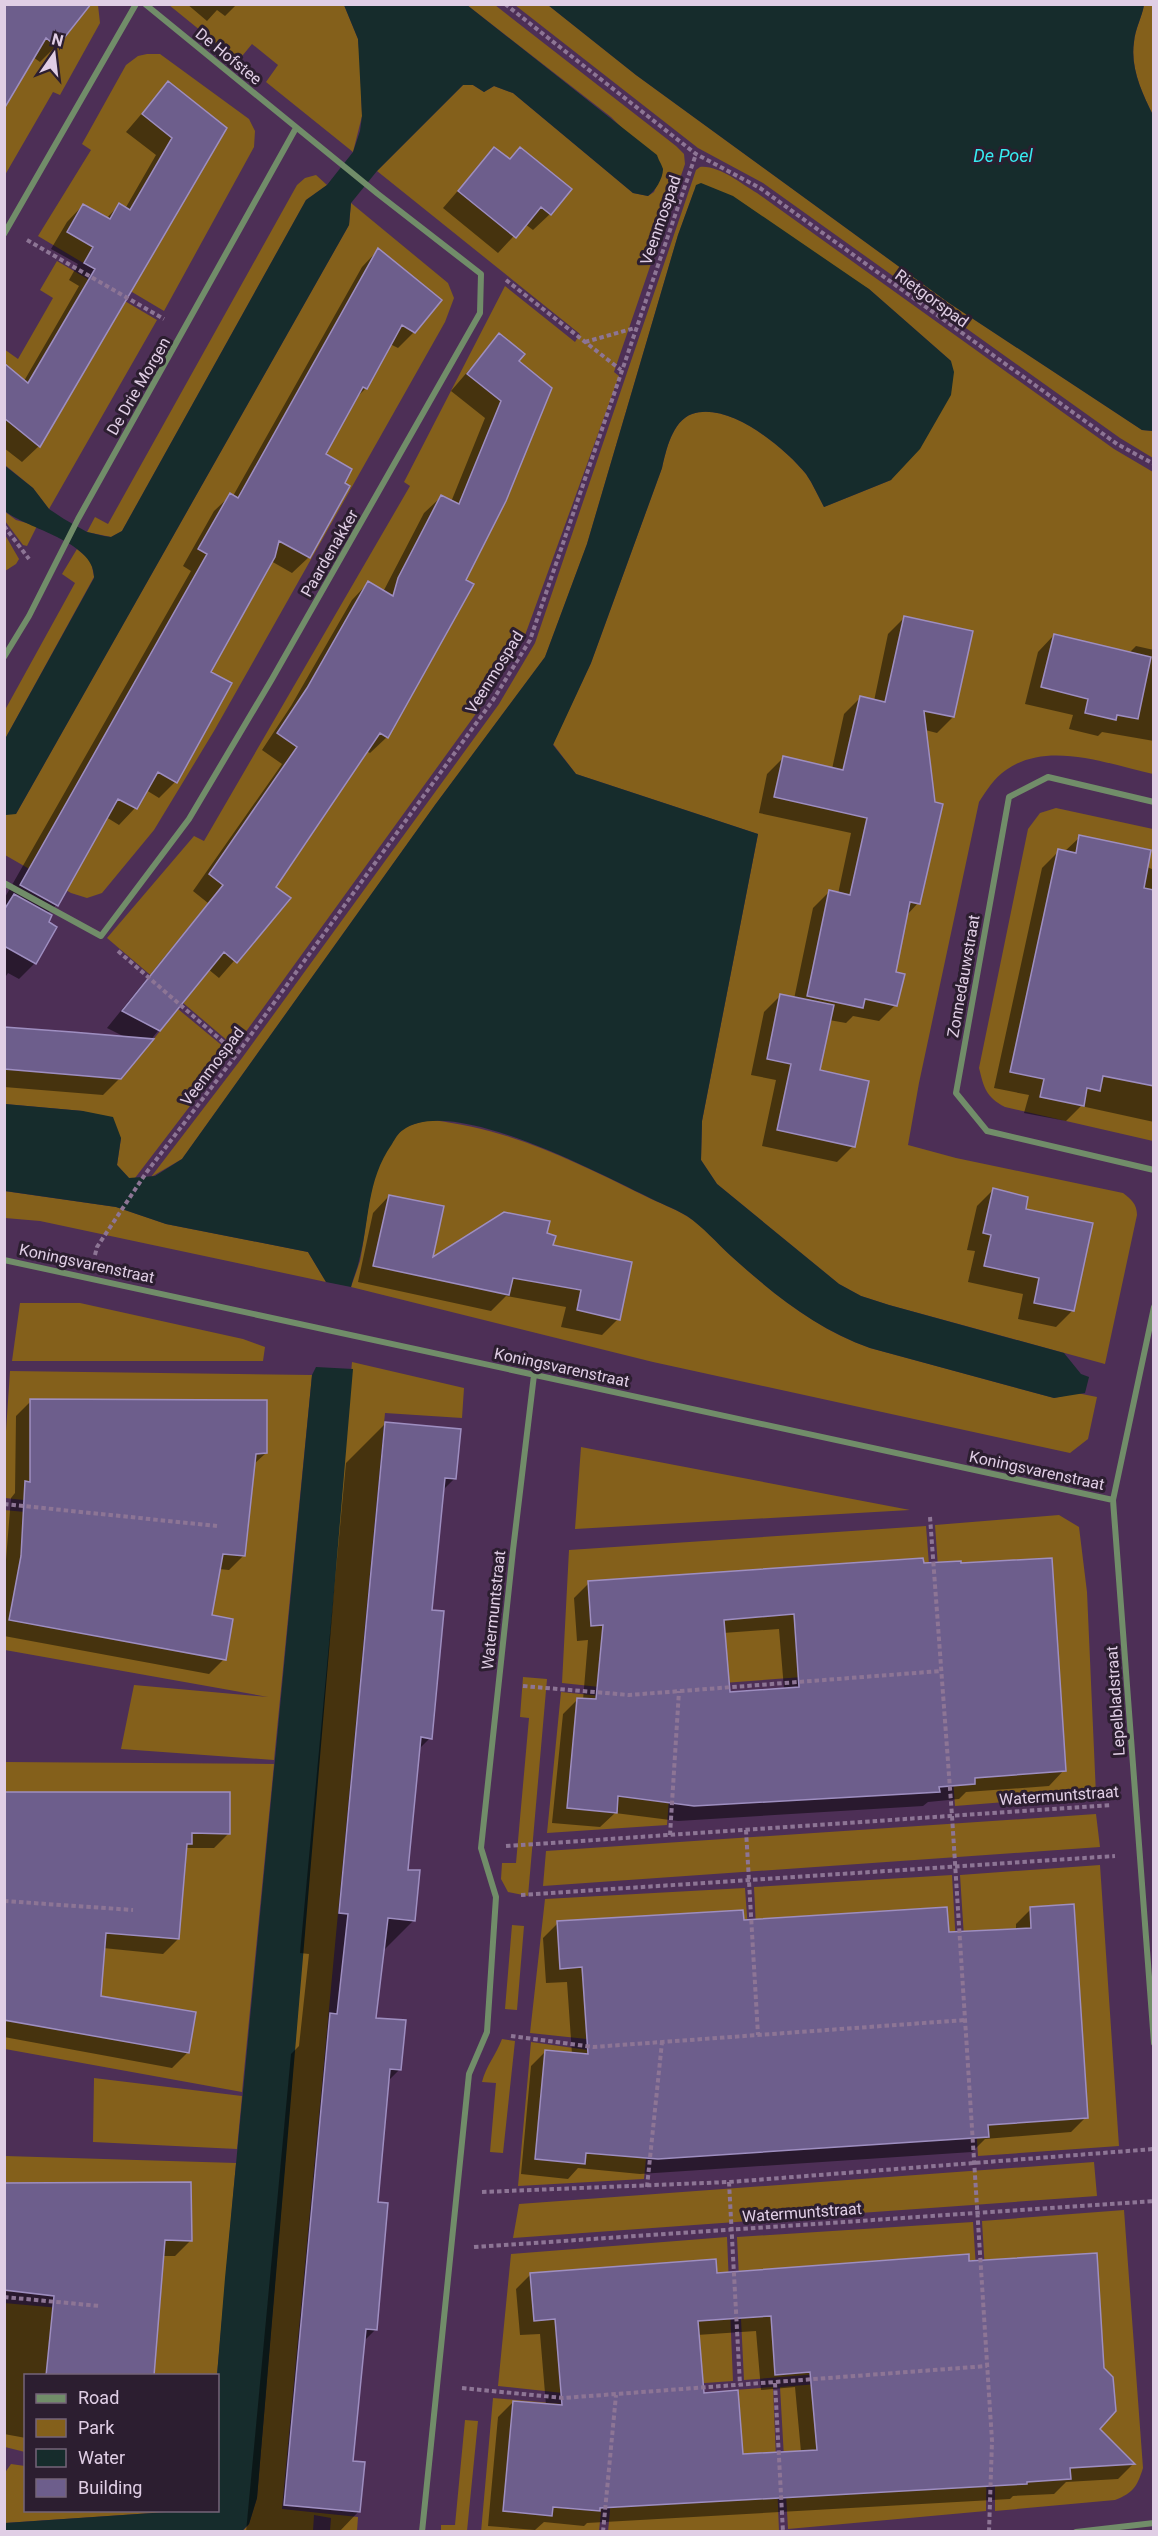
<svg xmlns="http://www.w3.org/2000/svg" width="1158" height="2536" viewBox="0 0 1158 2536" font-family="Roboto,sans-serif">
	<rect width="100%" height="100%" fill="#4d2f56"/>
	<path fill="#84601b" d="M5,5H98L100,23L60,95L53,92L5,175Z
		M169,5H344L358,39L360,59L362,116L353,152L266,82L278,65L252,44L238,61Z
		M467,5H495L676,146L684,154L685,164L614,372L619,376L524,638L488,697L232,1051L135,1178H129L117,1165L121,1138L83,1111L5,1104L4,1069L121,1079L178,1009L225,1048L229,1042L107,938L194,836L204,841L410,486L404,482L505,286L575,342L580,334L377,171L463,85H473L484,92L494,86L513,93L633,193L648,196L654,192L663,169L611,117Z
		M515,5H548L636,75L949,303L1142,430L1153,431V458L1120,438L763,183L698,148Z
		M1144,5H1153V115C1142,93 1130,67 1134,42C1135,29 1142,17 1144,5Z
		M147,54H160L249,119L255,131L254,147L164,311L38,236L91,150L82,144L126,65L138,56Z
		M700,167C719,165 741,184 757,193L1114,449L1153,472V774C1108,764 1048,740 1006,770C994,778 987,790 979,802L919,1083L908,1145L956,1158L1123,1193C1131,1199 1137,1204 1137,1215L1105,1364L889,1305L861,1296L839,1284L717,1184L701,1160L702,1121L758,834L576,774L553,744L591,663L662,468C666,451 672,421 692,414C729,401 785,448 806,474C813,484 818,496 824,507L891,480L951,361L869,289L694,191L678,235L587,544L545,657L435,805L182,1159L151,1177L242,1058L499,704L535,643L696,170Z
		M316,175L327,185L306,200L122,531L111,537L87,532L95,517L108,524L297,185L305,178Z
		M351,203L448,283L454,298L445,322L214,731L154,830L102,893L87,898L71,893L5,855V814H16L349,225Z
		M57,261L157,320L49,509L33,488L5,465L4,349L18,359L53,298L40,290Z
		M4,511L16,520L37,526L27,546L23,545L5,521Z
		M4,533L19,559L16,564L5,571Z
		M77,549L91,561L94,577L5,739V710L75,583L62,574Z
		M1056,808L1153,829V1141L1005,1107C986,1097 984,1088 979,1068L1028,829L1040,813Z
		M431,1120C511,1129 574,1161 645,1196C661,1204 679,1210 694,1221C707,1231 718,1244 730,1255C772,1293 816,1329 870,1348L1054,1398L1077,1393L1097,1397L1088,1439L1070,1453L653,1362L351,1287C354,1278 357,1270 360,1261C369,1219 367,1163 401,1131C409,1124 421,1122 431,1120Z
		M4,1191L116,1207L166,1224L308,1252L326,1282L40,1221L5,1218Z
		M20,1303H80L243,1339L265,1347L263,1361H12Z
		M352,1362L464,1388L462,1418L385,1413L282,2509L358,2517L357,2531H330L331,2518L314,2515L313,2531L242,2532L249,2524L257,2498Z
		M10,1371L312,1375L274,1760L121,1749L134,1685L268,1697L5,1650L4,1510L248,1533L249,1524L5,1498V1446Z
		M581,1447L617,1454L910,1510L575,1529Z
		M1059,1515L1079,1527L1087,1592L1096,1795L955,1806L935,1525Z
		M926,1526L937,1667L628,1690L562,1683L569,1550Z
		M523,1677L547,1679L528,1896L508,1892L501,1879L502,1863H516L529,1718L520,1717Z
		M561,1692L630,1699L677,1695L667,1825L547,1833Z
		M5,1762L274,1764L242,2092L5,2049Z
		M1096,1814L1100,1847L543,1886L546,1851Z
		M1100,1865L1119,2146L978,2156L960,1875Z
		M952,1875L960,2015L761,2029L754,1887Z
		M745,1888L755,2029L596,2040L530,2033L545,1899Z
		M512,1925L524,1926L517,2010L505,2009Z
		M502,2039L515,2041L503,2153L490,2152L496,2083L482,2082C486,2066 496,2055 502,2039Z
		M531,2042L595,2051L657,2047L644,2179L518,2186Z
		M94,2078L242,2096L237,2149L93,2142Z
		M5,2156L236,2163L217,2375L26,2376L25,2452L5,2447L4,2303L104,2312L105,2301L5,2291Z
		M1094,2162L1097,2196L513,2238L519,2204Z
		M1124,2210L1143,2468C1137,2487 1133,2493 1115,2500L995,2511V2441L982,2221Z
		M973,2222L982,2361L744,2380L737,2237Z
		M727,2237L733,2381L563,2393L498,2386L511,2254Z
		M983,2371L987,2442L986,2511L788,2529L780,2387Z
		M773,2387L779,2531L608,2532L620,2399Z
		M493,2398L563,2404L613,2399L599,2531L481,2532Z
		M465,2420L478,2421L467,2531H441V2525H455Z
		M11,2464L25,2466L26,2510L182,2511L5,2523L4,2474Z"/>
	<path fill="#162c2c" d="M344,5H467L657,155C658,159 662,165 663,169C663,179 655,191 648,196L633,193L513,93L494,86L484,92L473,85H463L377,171L351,203L349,225L16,814L6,815L5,739L94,578C96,542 27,529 5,511L4,465L33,488L49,509L64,519L87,532L104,536L111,537L122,531L306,200L327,185L353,152L360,131L362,116L358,39Z
		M548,5H1144C1142,17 1135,29 1134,42C1130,67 1142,93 1153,115V431L1142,430L949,303L636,75Z
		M701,183L733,196L869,289L951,361L954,372L951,395L920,449L891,480L824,507C818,496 813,484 806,474C785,448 729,401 692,414C672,421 666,451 662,468L591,663L553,745L576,774L758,834L702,1121L701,1160L717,1184L839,1284L861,1296L889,1305L1064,1353L1081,1374L1089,1377L1085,1393L1054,1398L870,1348C816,1329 772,1293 731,1256C716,1242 703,1227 687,1216C674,1208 659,1203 646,1196C598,1173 451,1094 403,1130C398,1133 395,1139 392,1144C366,1181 370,1220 359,1261C357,1270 353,1278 351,1287L326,1282L308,1252L166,1224L116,1207L5,1191V1104L83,1111L113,1117L121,1138L117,1165L129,1178L155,1176L182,1159L435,805L545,657L587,544L678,235L694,191L696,185Z
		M316,1367L353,1369L257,2498L249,2524L242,2531H5V2523L182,2511L218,2510L217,2375L225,2278L312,1375Z"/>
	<path fill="#0007" fill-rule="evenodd" d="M4,4L56,46L40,62L33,57Z
		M187,4H237L225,16L217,10L207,21Z
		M168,83L225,128L39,446L22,462L4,448V365L24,381L79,286L69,280L78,264L51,249L67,222L83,205L106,219L119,205L125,209L156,155L126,132Z
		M494,149L550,214L533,230L525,224L498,253L443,208Z
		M378,250L414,332L398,348L390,344L366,388L353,401L324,454L309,557L292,573L271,561L209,672L175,782L159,798L146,790L135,808L119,825L106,817L56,905L47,914L35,963L19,979L8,973L4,979V899L191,571L183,566L214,511L231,495L233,496L362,267Z
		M499,335L517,362L387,737L370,753L366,751L274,887L289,898L219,978L208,969L120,1078L103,1095L4,1087V1028L127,1038L107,1028L208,903L193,891L282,764L262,750L291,706L352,600L368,583L383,592L424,513L441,497L451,502L485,418L451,391Z
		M904,618L971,632L953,717L937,733L925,730L918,903L906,916L894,974L895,1005L879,1021L853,1016L846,1023L829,1020L819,1071L853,1146L837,1162L762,1146L776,1080L751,1075L764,1012L780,996L794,999L813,908L829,892L838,894L851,833L759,813L767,774L783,758L832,769L844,714L860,698L874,701L888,634Z
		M1054,635L1129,653L1136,646L1154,650V741L1102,732L1098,736L1069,729L1073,715L1025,704L1038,652Z
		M1080,837L1154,870V1122L1081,1106L1066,1121L1024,1113L1029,1095L994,1088L1042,868L1059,851L1064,852Z
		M993,1190L1025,1210L1091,1224L1072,1311L1056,1327L1018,1319L1023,1294L968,1282L975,1251L967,1250L977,1206Z
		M389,1196L431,1260L545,1235L552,1247L618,1319L602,1335L561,1327L566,1307L506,1296L491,1311L358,1282L373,1213Z
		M31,1401L266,1453L253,1465L244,1555L229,1570L219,1569L210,1616L224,1659L209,1674L4,1636V1584L11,1498L15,1493L16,1416Z
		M386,1423L455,1478L442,1491L431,1611L430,1738L418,1750L407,1871L414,1920L383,1951L375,2019L399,2070L387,2082L376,2203V2329L363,2342L351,2463L359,2511L339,2532H246L291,2054L299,2046L309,1954L300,1953L346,1463Z
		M922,1564L1064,1770L1049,1786L966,1792L959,1799L928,1802L923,1806L678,1821L615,1813L600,1827L552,1823L563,1714L578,1699L583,1700L588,1640L577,1641L574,1598L589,1583ZM779,1629L784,1689L728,1693L723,1633Z
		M4,1793L229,1833L214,1848H185L178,1939L163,1954L103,1948L99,1997L187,2053L172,2068L4,2037Z
		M1031,1909L1086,2117L1071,2132L985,2139L972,2152L640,2174L578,2168L568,2179L521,2174L531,2066L546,2051L572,2054L567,1982L546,1983L543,1938L558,1923L742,1922L947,1934L1016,1930V1924Z
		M4,2184L190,2241L175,2256H162L153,2374L160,2376H26V2438L4,2434Z
		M968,2263L1098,2429L1133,2464L1118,2479L1066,2482L1054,2494L1013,2496L1010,2499L587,2523L584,2526L544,2522L535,2530L488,2526L498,2417L513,2402L546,2405L540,2334L520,2335L516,2289L531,2274L716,2275ZM756,2331L761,2390L795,2387L801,2452L741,2456L703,2394L697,2335Z"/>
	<path fill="#6d5e8c" stroke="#9e8ec0" stroke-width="1.5" fill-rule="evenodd" d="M4,4H91L57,47L46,38L4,109Z
		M168,81L227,128L40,447L4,418V363L28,383L95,269L84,263L93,247L67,232L83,204L110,219L119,203L130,210L172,138L142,114Z
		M494,147L510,159L520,147L572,189L551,215L541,207L516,238L458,191Z
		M378,248L442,300L415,333L402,325L367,389L363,387L326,454L352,469L345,483L350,486L310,558L279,541L275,557L211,672L232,683L177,783L158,772L137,809L118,799L58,906L20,885L207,554L198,549L230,493L238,498Z
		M499,333L525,354L519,361L552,388L506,501L466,580L474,584L388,738L380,733L276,887L291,898L237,963L224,952L160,1031L122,1011L223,885L209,874L297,747L277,733L307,688L368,581L393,596L398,578L441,495L459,504L501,401L467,374Z
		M904,616L973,631L954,717L924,711L935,802L943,804L920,904L910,902L896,972L905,974L897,1006L865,999L863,1008L807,996L829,890L850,895L867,818L774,797L783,756L843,770L860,696L885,702Z
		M1054,634L1151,657L1138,719L1117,715L1116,720L1085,713L1088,699L1041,687Z
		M1079,835L1151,850L1144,888L1154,890V1086L1103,1076L1100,1091L1087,1088L1084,1106L1040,1097L1044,1079L1010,1072L1058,849L1076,853Z
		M14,894L52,915L49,922L57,927L36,964L4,946V910Z
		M780,994L834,1005L820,1070L869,1081L855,1147L777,1130L791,1064L767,1059Z
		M4,1027L72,1032L154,1039L121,1079L4,1069Z
		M993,1188L1028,1197L1026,1209L1093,1223L1074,1311L1034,1303L1039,1278L984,1266L991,1235L983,1233Z
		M389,1195L444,1206L433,1257L504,1212L550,1221L547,1233L556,1236L553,1245L632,1262L620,1320L577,1310L581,1290L513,1278L509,1295L373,1266Z
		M30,1399L267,1400V1453L256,1454L245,1556L223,1554L212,1615L233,1619L226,1660L9,1620L21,1556L25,1481L30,1482Z
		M385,1422L461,1429L456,1479L445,1478L432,1610L444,1611L432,1739L421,1737L408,1870H420L415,1921L388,1918L376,2018L406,2020L401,2070L390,2069L378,2202L388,2203L377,2330L366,2329L353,2461L365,2462L360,2512L284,2505L330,2013L337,2014L348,1914L339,1913Z
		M923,1558L924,1563L961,1561V1563L1052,1558L1066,1771L975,1778V1784L939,1787L940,1792L694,1806L618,1796L617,1813L567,1808L577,1698L596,1699L603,1625L591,1626L588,1581ZM794,1614L799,1687L730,1692L724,1620Z
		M4,1792H230V1834L192,1833V1844H187L179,1939L106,1933L101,1996L196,2012L189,2053L4,2020Z
		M1074,1904L1088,2118L988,2125L989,2137L658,2159L586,2153L585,2164L535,2159L545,2050L588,2054L582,1967L560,1969L557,1921L743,1910L744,1920L947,1907L949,1932L1031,1928L1030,1907Z
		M191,2182L192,2241L165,2240L154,2376H46L54,2296L4,2290V2183Z
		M1097,2253L1104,2368L1113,2377L1116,2411L1100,2429L1135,2464L1070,2468L1071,2479L1027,2482V2484L600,2508V2511L553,2507L552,2516L503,2511L513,2401L562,2405L555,2319L534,2321L530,2273L716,2259L717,2273L969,2254V2261ZM771,2316L775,2375L810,2372L817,2450L743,2454L738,2390L704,2393L698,2321Z"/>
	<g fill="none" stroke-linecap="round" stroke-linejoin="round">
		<path stroke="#8d7595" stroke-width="4" stroke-dasharray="4.5 3" stroke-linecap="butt" d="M505,4L696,154L760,188L1117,444L1154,464
			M27,240L164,319
			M506,280L621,370
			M585,342L635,328
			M4,526L29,559
			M118,951L237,1054
			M95,1255L97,1247L146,1173L237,1054L493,700L530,640L696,154
			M4,1504L217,1526
			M930,1517L952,1816L992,2441L989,2532
			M523,1686L629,1695L941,1671
			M746,1830L758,2035
			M670,1835L679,1691
			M506,1846L1112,1805
			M521,1895L1115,1856
			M4,1901L133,1910
			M511,2036L593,2047L965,2020
			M729,2182L740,2385
			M647,2187L662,2042
			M482,2192L729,2182L1154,2149
			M474,2247L1154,2201
			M4,2297L100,2306
			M775,2383L783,2532
			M462,2388L563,2398L987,2366
			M603,2532L616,2395"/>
		<path stroke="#718d69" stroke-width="6" d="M4,234L136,4
			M4,657L29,616L78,519L296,128
			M1154,802L1048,777L1009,797L956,1093L987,1131L1154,1170
			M4,883L101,936L189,819L272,679L480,313L481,274L378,194L145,4
			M4,1260L1113,1500
			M1154,1307L1113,1500L1154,2043
			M422,2532L469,2074L487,2032L496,1897L481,1848L513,1550L534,1375
			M1076,2532L1154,2523"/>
	</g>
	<g text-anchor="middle" stroke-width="6" stroke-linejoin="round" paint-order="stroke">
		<g font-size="16" fill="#e0cee5" stroke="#2c1e30">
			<text transform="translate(229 56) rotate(39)" y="6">De Hofstee</text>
			<text transform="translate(660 220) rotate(-71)" y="6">Veenmospad</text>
			<text transform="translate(932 298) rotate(36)" y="6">Rietgorspad</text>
			<text transform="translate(138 386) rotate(-60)" y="6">De Drie Morgen</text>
			<text transform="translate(329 553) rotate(-60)" y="6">Paardenakker</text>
			<text transform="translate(494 672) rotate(-58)" y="6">Veenmospad</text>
			<text transform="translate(963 976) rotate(-80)" y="6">Zonnedauwstraat</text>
			<text transform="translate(212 1066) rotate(-53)" y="6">Veenmospad</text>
			<text transform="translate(87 1263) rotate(12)" y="6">Koningsvarenstraat</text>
			<text transform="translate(562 1367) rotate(12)" y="6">Koningsvarenstraat</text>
			<text transform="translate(1037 1470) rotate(12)" y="6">Koningsvarenstraat</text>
			<text transform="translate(493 1610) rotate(-84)" y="6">Watermuntstraat</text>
			<text transform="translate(1115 1701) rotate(-94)" y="6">Lepelbladstraat</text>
			<text transform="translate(1059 1795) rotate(-4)" y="6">Watermuntstraat</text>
			<text transform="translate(802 2212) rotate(-4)" y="6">Watermuntstraat</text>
		</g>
		<g font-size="18" font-style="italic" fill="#37ebf1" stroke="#2c1e30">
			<text x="1003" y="162">De Poel</text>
		</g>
	</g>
	<rect width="1158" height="2536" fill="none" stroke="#e0cee5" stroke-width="12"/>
	<rect x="24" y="2374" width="195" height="138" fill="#2c1e30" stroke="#746478" stroke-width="1.5"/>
	<rect x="36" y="2394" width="30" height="9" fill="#718d69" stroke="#746478" stroke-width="1.5"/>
	<text x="78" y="2404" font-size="18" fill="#e0cee5">Road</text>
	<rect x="36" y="2419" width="30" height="18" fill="#84601b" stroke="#746478" stroke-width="1.5"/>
	<text x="78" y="2434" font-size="18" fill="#e0cee5">Park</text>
	<rect x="36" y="2449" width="30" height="18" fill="#162c2c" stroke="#746478" stroke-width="1.5"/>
	<text x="78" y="2464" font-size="18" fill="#e0cee5">Water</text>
	<rect x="36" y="2479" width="30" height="18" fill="#6d5e8c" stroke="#746478" stroke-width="1.5"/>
	<text x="78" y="2494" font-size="18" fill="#e0cee5">Building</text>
	<g transform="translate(54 54) rotate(14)" stroke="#2c1e30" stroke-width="4.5" paint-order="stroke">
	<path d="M0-4.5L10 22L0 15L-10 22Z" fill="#e0cee5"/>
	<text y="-9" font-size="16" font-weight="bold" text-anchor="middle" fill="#e0cee5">N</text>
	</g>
</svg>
